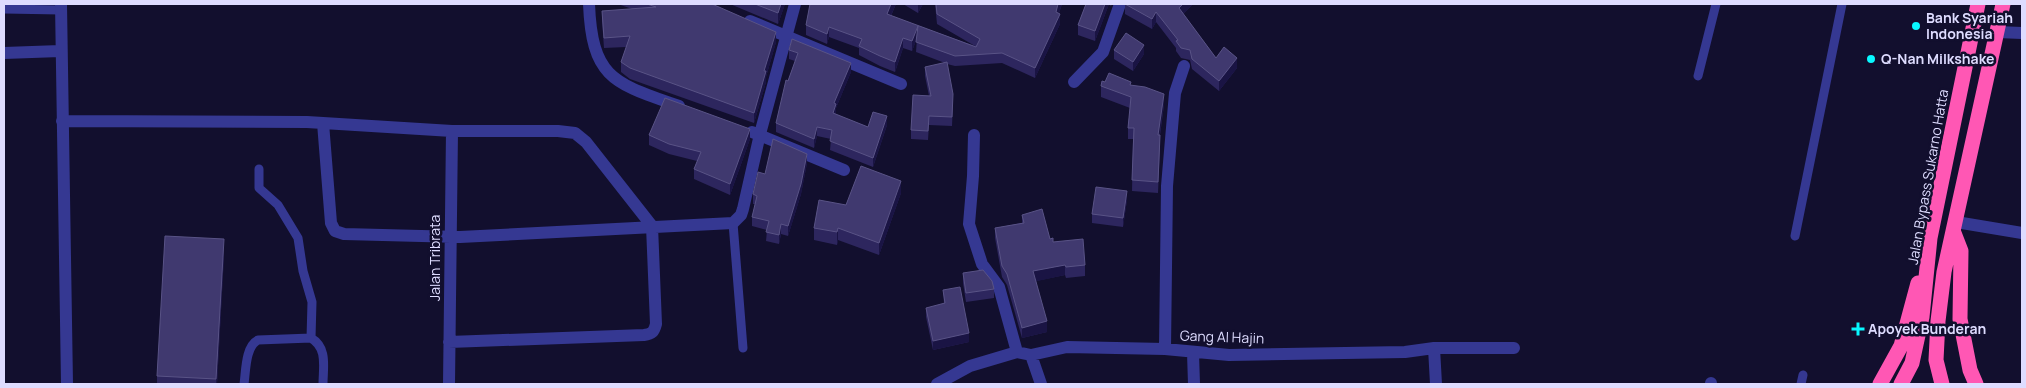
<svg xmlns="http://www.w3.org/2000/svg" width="2026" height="388" viewBox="0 0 2026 388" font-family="Manrope,sans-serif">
	<rect width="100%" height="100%" fill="#120f2e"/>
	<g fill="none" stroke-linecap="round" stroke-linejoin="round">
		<path stroke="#353892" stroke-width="9" d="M4,9L61,10
			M1698,76L1716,4
			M259,169V188L278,205L298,238L303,271L312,302L311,338
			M733,223L743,348
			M1795,236L1842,4
			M244,384C246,371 245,347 258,340L311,338C328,348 323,367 323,384
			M1801,384L1803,375"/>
		<path stroke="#353892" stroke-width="12" d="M61,4L67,384
			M589,4C592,79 614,83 679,106
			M750,21L901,84
			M1997,32L2022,33
			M4,53L60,51
			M1074,82L1103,52L1120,4
			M62,121L307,122L452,131H558L575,133L586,142L652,226L656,324C654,332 652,334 644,335L449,342
			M323,123L331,223L335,231L344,234L460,237L733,223L741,215L743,209L760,134L795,4
			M752,132L844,170
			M974,135L973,176L969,224L982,264L999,287L1017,352
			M1956,222L2022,233
			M1434,348L1436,384
			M1165,349L1167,186L1175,93L1184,66
			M1193,353L1194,384
			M1031,355L1041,384
			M449,384L452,131
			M937,384L970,366L1017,352L1031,355L1067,347L1165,349L1229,355L1405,352L1434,348H1514
			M1711,384V383"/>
		<path stroke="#ff57b4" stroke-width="15" d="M1954,233L1961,251L1960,319L1970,370L1976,384
			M1880,384L1901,346L1918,283
			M1901,384L1912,363L1922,317L1930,238L1978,4
			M1942,384L1936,360L1938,321L1944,272L2003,4"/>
	</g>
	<path fill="#2d265e" d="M618,4H712L776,42L766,77V82L754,123L630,79L621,72V62L626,47L604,48L602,21V11L632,9Z
		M730,4H785L778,24Z
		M810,4H896L891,16L975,46L937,24L935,4H1062L1059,13L1060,24L1035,78L1002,63L955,66L947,64L953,103L952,126L929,125L928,140L911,139V130L929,96L925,76V67L945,63L916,52L917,38L912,51L903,48L895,72L880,66L859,55V48L829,37L827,44L806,35V25Z
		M903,4H923L918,13Z
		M1086,4H1112L1111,6L1109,4L1095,41L1078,35V25Z
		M1125,4H1193L1183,14L1216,58L1237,68L1219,91L1192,69L1190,60L1181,58L1176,51V48L1156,22L1152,29L1125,14Z
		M789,50L851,72L836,108L835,114L868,127L887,125L873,167L830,150L831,139L817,136L814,148L776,132V123L788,81L795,61L789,59Z
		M1114,50L1144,54L1133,71L1114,59Z
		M1131,85L1164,105L1160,135V146L1158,193L1132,191L1133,139H1128V128L1130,108L1101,97V86Z
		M649,135L750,139L730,195L694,179V169L697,161L669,154L649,145Z
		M807,163L801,194L788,236L781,234L779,244L766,241L767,230L752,226V217L755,204H753V194L765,174Z
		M901,193L879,255L838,240L837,245L814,240V228L846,205Z
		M1127,200L1123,227L1092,223V214Z
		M1022,215L1053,242L1085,265V276L1066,278L1065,275L1036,281L1047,332L1022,338L1007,285L1002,277L995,238V228L1022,223Z
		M224,256L217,384H157V376Z
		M963,273L994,289V298L966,302L963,283Z
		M943,290L969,342L933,350L926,317V308L944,304Z"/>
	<path fill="#1a1444" d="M781,4H785L778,24V13Z
		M891,4H896L887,24V14Z
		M918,4H923L918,13Z
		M1058,4H1062L1056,22V12Z
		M1105,4H1109L1095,41V31Z
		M1183,4H1193L1179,18V8Z
		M1156,12V22L1152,29V19Z
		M1060,14V24L1035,78V68Z
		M918,26V36L912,51V41Z
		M829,27V37L827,44V34Z
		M776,32V42L766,77V82L754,123V113L764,71Z
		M903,38V48L895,72V62Z
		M1144,45V54L1133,71V62Z
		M1237,58V68L1219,91V81Z
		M851,63V72L836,108V113L833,122L834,103Z
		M1164,94V105L1158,146V135Z
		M887,116V125L873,167V158Z
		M817,127V136L814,148V139Z
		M750,129V139L730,195V184Z
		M807,154V163L801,194L788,236V226Z
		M901,181V193L879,255V243Z
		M1127,191V200L1123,227V218Z
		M781,224V234L779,244V235Z
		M838,228V240L837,245V232Z
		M224,239V256L217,384H216Z
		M1065,265V275L1033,282V271Z
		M1047,321V332L1022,338V328Z
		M969,333V342L933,350V341Z"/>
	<path fill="#40396f" stroke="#595386" d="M647,4H712L776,32L764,71H766L754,113L630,68L621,62L630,36L604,38L602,11L656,7Z
		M755,4H781L778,13Z
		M810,4H891L887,14L976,47L980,39L937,14L936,4H1058L1056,12L1060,14L1035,68L1002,53L955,56L916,42L918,26L912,41L903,38L895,62L880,56L859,46L862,39L829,27L827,34L806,25Z
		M1086,4H1105L1095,31L1078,25Z
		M1125,4H1183L1179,8L1216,58L1224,47L1237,58L1219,81L1192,59L1190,50L1181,48L1176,41L1178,40L1156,12L1152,19Z
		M1126,33L1144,45L1133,62L1114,50Z
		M792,39L851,63L834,103L836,104L833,113L868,127L873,112L887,116L873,158L830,141L832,130L817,127L814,139L776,123L786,80L788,81L798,53L789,50Z
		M947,62L953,94L952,117L929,116L928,131L911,130L913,95L931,96L925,67Z
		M1109,73L1131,82L1130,85L1145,87L1164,94L1158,135H1160L1158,182L1132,180L1134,128H1128L1131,97L1101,86L1102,81L1105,82Z
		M665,98L750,129L730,184L694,169L701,152L669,144L649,135Z
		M773,139L807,154L801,184L788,226L781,224L779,235L766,232L769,221L752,217L757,196L753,194L758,172L765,174Z
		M861,166L901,181L879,243L838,228L837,232L814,228L819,200L846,205Z
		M1096,187L1127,191L1123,218L1092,214Z
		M1042,209L1050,239L1053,238V242L1083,239L1085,265L1066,267L1065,265L1033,271L1047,321L1022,328L1007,274L1002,266L995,228L1024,223L1022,215Z
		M165,236L224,239L216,379L157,376Z
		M983,270L992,281L994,289L966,293L963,273Z
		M960,287L969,333L933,341L926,308L945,303L943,290Z"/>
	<g fill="#08f8ff" stroke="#120f2e" stroke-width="2">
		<circle cx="1916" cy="26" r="5"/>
		<circle cx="1871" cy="59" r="5"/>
		<path d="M1855.5 321.5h5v5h5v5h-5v5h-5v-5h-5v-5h5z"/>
	</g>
	<g text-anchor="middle" stroke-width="5" stroke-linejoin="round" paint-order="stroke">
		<g font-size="14" font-weight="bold" fill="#dedcff" stroke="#120f2e" text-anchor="start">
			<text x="1926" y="23">Bank Syariah<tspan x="1926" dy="16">Indonesia</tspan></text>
			<text x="1881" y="64">Q-Nan Milkshake</text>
			<text x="1868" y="334">Apoyek Bunderan</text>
		</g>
		<g font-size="14" fill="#dedcff" stroke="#120f2e">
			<text transform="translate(1928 177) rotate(-80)" y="5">Jalan Bypass Sukarno Hatta</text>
			<text transform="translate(435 258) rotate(-90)" y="5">Jalan Tribrata</text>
			<text transform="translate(1222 337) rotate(2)" y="5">Gang Al Hajin</text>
		</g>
	</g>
	<rect width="2026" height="388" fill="none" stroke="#dedcff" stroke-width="10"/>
</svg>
